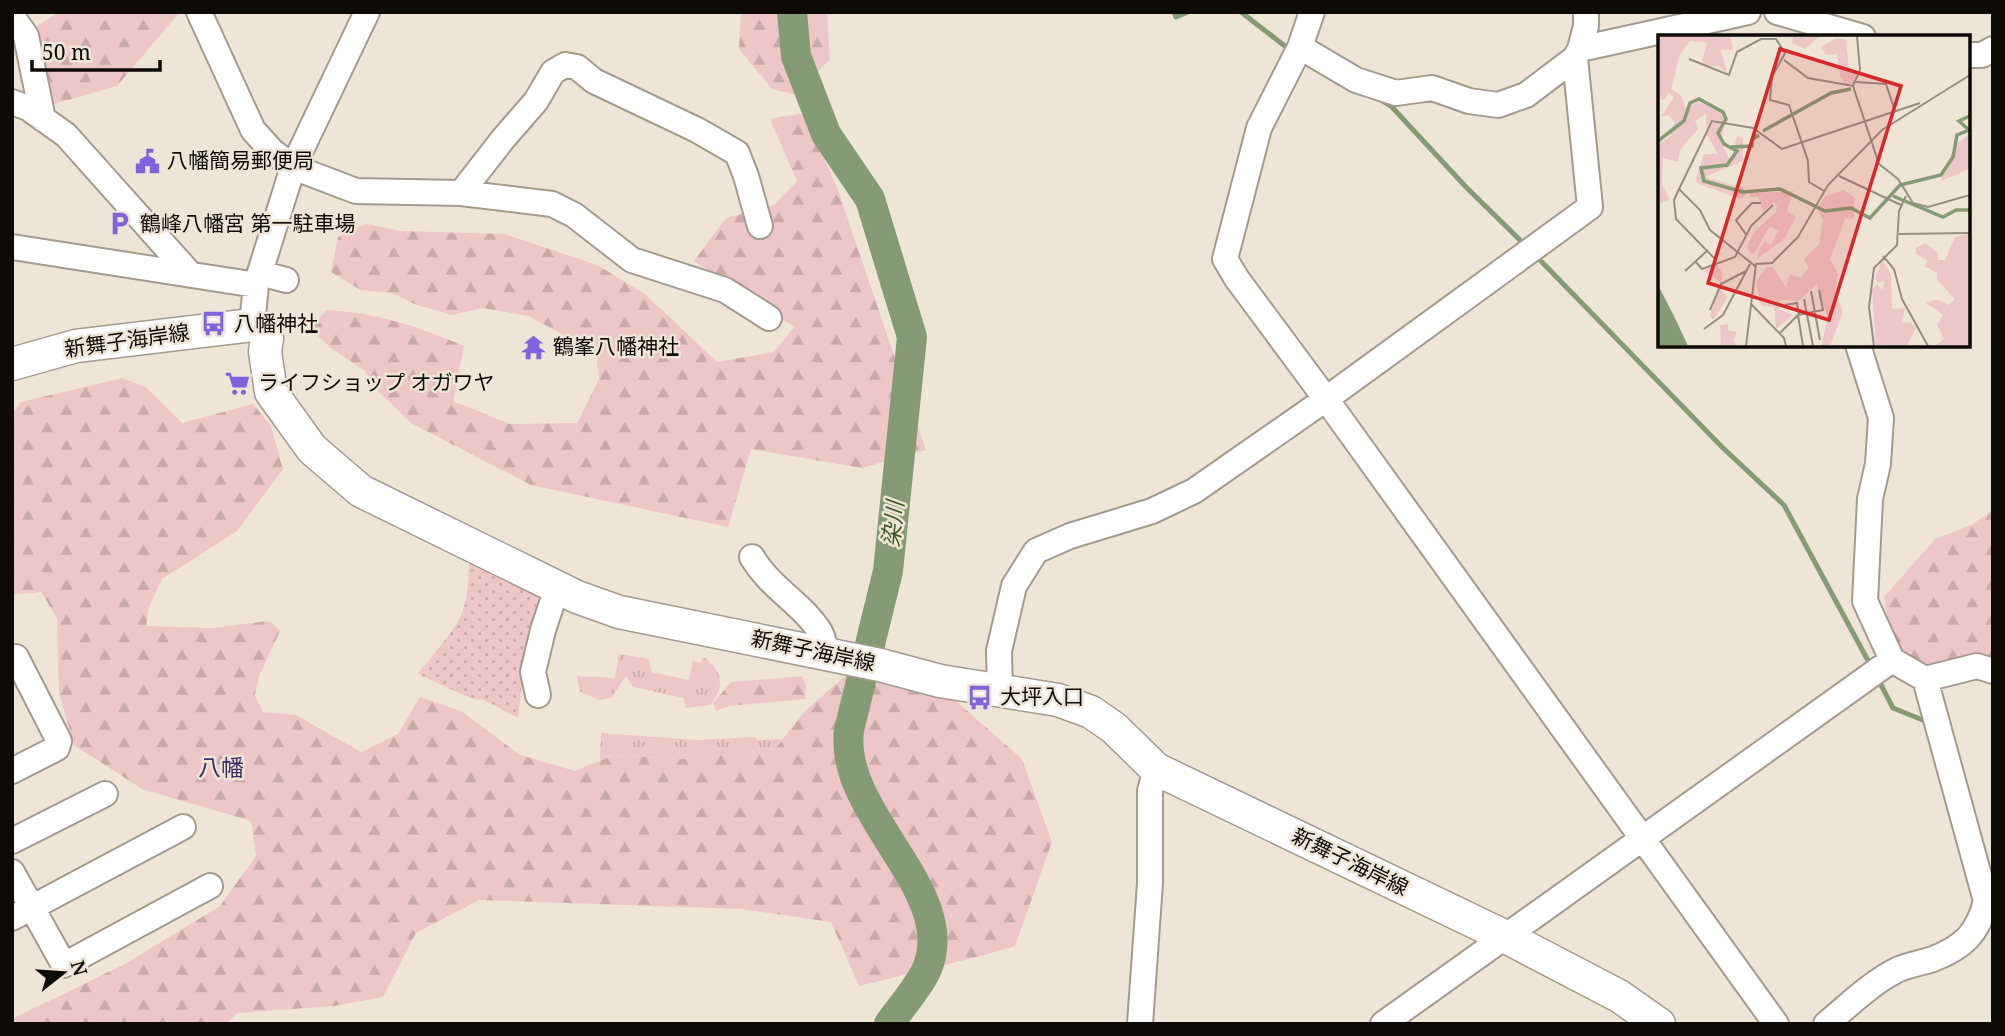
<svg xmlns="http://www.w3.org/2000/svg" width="2005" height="1036" viewBox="0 0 2005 1036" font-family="'Noto Serif','Noto Sans JP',serif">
	<defs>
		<pattern id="grass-dots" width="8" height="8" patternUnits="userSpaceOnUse" patternTransform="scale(1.75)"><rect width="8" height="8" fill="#edc7c7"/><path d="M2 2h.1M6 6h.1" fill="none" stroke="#caaaa9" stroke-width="1.8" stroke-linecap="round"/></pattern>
		<pattern id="forest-firs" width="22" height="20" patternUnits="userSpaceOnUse" patternTransform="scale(1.75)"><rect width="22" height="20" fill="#edc7c7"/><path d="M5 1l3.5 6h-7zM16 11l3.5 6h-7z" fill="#caaaa9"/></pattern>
		<pattern id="park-tufts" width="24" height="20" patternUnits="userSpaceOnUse" patternTransform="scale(1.75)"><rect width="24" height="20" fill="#edc7c7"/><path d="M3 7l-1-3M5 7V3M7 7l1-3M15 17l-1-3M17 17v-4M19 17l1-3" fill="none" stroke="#caaaa9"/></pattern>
	</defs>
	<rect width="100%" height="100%" fill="#efe5d7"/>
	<path fill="url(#grass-dots)" d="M469,556L539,593L524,666L518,718L484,700L470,698L418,674C455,626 470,621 469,556Z"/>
	<path fill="url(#forest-firs)" d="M59,12H180L117,86L12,116V100L46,91L34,28Z
		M741,12H827L830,59L796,95L772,89L739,49Z
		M804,113L838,190L926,450L862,468L751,449L728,527L531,485L411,423L377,390L365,371L331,348L309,328L327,310C378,313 417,326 464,346L453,401L510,424L577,423L599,379L596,352L528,316L483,308L452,315L417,305L392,293L361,290L331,272L338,237L366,224L402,231L505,234L597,265L645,294L717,362L774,352L794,327L694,261L726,218L774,205L797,181L770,119Z
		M123,378L147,388L182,423L253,404L271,426L283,469L237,531L162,579L149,607L146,626L212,628L269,621L280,631L259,676L255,695L263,712L296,715L361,752L398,734L420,697L461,711L520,755L575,771L613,755L680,759L775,749L805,711L844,677L904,682L956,701L1022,759L1052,842L1015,946L985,955L859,986L831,922L742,909L479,900L416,933L383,997L334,1006L237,1013L226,1024H12V1019L125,964L220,906L256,856L251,821L142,789L74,745L59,693L57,618L41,592L12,595V413L21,402Z
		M1993,510V660C1954,663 1904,678 1889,629C1886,619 1886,607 1884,597L1935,539L1971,525Z
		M802,676L806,684L805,699L729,706L716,711L713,703L731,682Z"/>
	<path fill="url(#park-tufts)" d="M619,654L649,659L651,672L689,680L693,660L700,663L704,657C724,673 724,685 711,705L686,708L683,698L633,687L626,676L611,698L600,700L580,692L577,676L615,678Z
		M601,733L696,740L756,737V740L781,739L775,749L680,759L613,755L600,760Z"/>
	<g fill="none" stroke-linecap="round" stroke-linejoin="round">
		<path stroke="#849b75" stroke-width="5" d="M1174,12L1176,17L1188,12
			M1241,12L1290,50
			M1378,98L1391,106L1466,187L1527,247
			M1536,256L1723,448L1784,505L1872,668
			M1878,679L1893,708L1925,721"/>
		<path stroke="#849b75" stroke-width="30" d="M792,12L796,56L826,134L870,199L912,337L888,571L849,730C838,815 962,892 926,971C917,989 901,1007 889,1024"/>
		<defs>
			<path id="minor" d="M199,12L253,130L272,151L293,167L356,191L461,193L552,204L574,215L632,260L725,290L769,318
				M1312,12L1300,47L1259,128L1225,259L1237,279L1326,399L1776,1024
				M1777,12L1863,37
				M12,16L26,36L43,119
				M1300,47L1356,80L1396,93L1432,88L1469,101L1498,105L1526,95L1575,58
				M1580,49L1586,26V12
				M1968,55H1982L1993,49
				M12,102L28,108L66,135L191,275
				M461,193L503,139L536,101L553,72L565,65L577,67L594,81L697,130L737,153L746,176L760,226
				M12,247L256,285
				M260,273L286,280
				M252,325L256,285L293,167L367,12
				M1858,345L1881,418L1878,464L1870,499L1865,601L1892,660L1925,679L1977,666L1993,671
				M752,557C770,588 804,605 820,632C824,639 825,647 827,654
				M1000,691L999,651L1014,586L1036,551L1070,536L1152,511L1194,491L1326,399L1590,207L1575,58L1580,49L1748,12
				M538,695L533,672L543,630L557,588
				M12,771L57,748L59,741L16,657
				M12,841L105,794
				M12,872L64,965L210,886
				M12,918L183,827
				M1140,1024L1150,883V791L1156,769
				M1383,1024L1892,660
				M1826,1024C1848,1006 1871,983 1897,970C1908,965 1921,963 1933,959C1964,947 1978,933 1986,901L1925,679"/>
			<path id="major" d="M12,364L76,346L252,325L262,329L267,338L265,352L271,392L312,449L361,491L577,597L619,612L880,665L940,681L1058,700L1091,712L1114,728L1156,769L1506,937L1619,996L1659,1024"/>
		</defs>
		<use href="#minor" stroke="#a49a8e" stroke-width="28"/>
		<use href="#major" stroke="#a49a8e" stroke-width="35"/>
		<use href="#minor" stroke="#fff" stroke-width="24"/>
		<use href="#major" stroke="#fff" stroke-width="32"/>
	</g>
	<defs>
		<symbol id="civic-bare" viewBox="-9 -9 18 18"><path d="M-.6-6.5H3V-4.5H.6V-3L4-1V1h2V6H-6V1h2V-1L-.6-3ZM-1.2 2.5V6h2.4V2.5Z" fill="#8162dd" stroke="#efe5d7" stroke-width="2.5" paint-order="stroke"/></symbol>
		<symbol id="parking-bare" viewBox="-9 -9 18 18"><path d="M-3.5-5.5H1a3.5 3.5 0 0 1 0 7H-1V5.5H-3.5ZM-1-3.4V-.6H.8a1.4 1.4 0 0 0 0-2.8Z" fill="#8162dd" stroke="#efe5d7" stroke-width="2.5" paint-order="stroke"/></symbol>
		<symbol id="bus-bare" viewBox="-9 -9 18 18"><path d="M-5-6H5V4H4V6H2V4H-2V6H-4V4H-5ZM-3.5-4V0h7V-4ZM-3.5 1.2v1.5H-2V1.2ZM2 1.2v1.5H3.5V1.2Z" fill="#8162dd" stroke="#efe5d7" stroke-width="2.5" paint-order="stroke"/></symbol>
		<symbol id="temple-bare" viewBox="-9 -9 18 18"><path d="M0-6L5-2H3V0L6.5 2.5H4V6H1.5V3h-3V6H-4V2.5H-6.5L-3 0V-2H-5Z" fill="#8162dd" stroke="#efe5d7" stroke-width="2.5" paint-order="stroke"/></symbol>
		<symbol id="supermarket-bare" viewBox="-9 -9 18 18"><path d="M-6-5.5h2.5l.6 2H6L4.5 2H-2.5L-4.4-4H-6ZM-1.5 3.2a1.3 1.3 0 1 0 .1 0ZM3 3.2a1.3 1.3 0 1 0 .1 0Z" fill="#8162dd" stroke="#efe5d7" stroke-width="2.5" paint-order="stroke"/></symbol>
	</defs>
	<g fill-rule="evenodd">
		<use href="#civic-bare" x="130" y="144" width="35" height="35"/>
		<use href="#parking-bare" x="102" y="206" width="35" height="35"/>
		<use href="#bus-bare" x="196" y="306" width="35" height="35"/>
		<use href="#temple-bare" x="516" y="330" width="35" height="35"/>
		<use href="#supermarket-bare" x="220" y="366" width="35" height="35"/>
		<use href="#bus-bare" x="962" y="680" width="35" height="35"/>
	</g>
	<g text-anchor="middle" stroke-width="5" stroke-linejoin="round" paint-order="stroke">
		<g font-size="21" fill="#0e0b07" stroke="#efe5d7" text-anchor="start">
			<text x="167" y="168">八幡簡易郵便局</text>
			<text x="140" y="231">鶴峰八幡宮 第一駐車場</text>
			<text x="234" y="331">八幡神社</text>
			<text x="553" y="354">鶴峯八幡神社</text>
			<text x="258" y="390">ライフショップ オガワヤ</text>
			<text x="1000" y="704">大坪入口</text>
		</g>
		<g font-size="21" fill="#0e0b07" stroke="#efe5d7">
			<text transform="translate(127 341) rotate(-8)" y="7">新舞子海岸線</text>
			<text transform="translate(813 651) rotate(12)" y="7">新舞子海岸線</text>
			<text transform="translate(1350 862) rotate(26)" y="7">新舞子海岸線</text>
		</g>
		<g font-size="23" font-style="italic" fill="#3c5b23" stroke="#efe5d7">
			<text transform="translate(893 524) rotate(-84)" y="8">染川</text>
		</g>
		<g font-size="23" fill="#3d2f6a" stroke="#efe5d7">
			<text x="221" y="776">八幡</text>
		</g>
	</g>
	<g transform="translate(1658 35)">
		<rect width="312" height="312" fill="#efe5d7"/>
		<path d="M0,1H73L75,15H63L69,38L61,31H47L44,26L49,8L32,6L22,19L13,54L22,59L28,73L40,67L63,77L67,83L63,107L71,123L80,121L77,108L79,101L85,103V126L47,142L86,153L88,161L82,164L37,147L46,119H60L48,99V79L37,86L40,94L22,115L20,127L5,123L4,149L12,165L0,169V110L13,101L11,96L17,88L10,80L3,82L16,62L11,58L6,65L0,63ZM135,1H162L147,14L134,8ZM179,3L188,5L191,33L199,37L195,49H187L182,41L179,19L168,20L163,12ZM311,99V134L283,146L297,111ZM186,155L197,163L196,183L187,184L172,224L180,239L177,257L185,277L172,311H163L170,283L159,249L140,266L121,265V274L135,280L118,294L116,272L103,271L98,247L109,232H115L128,253L132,239L142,243L151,233L146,224L161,209L165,185L159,174L166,162ZM136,156L129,176L138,182L126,204L99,224L102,213L107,206L113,210L120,196L112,191L97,217L94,219L89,214L95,198L118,177L119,171L116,167L105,176L100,162H91L92,158ZM311,199V311H277L286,304L279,290L285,280L268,268L279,264L291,270L297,264L279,245V238L266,231L270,226L258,219V213L267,208L280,218V225H287L297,202ZM224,224L233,240L234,274L247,273L244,288L252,287L258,293L249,311L218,310L214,255L219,249L225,255L226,246L220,248L217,244ZM58,227L64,238V256L70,262L55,285L52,281L62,247L46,236ZM70,289V295L79,297L75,305L79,311H63L62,290Z" fill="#edc7c7"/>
		<path d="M0,250L16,281L30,311H0Z" fill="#849b75"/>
		<path fill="none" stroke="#849b75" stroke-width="3.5" d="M105,96L173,58L193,54M0,106L26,86L32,68L41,64L65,77L68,84L60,98L66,109L79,116L69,130L43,133L46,146L85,157L122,154L167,176L193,173L212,183L242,150L283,140L295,122L299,100L311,95L301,86L312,81M73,112L94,111V105L101,100M235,161L285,182L298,175H312"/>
		<path fill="none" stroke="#958e84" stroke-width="2" d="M31,24L71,40L79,17L103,4H118L127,18L114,42L112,65L131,70L150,126L151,147L166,156M126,25L150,43L195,51L202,35L199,1M198,47L228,49L237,76M195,51L221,129L240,144L255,168L270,172L312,160M181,141L243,170M21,154L16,165L18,184L58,225M241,199L312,198M89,201L78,185L94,168H103M225,221L236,234L244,264L270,311M37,226L44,234L77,222L93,191L115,170M97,231L52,195L42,175L21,154L54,86L95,93L124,114L262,68M27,236L50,215M153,256L162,305M146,264L155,311M93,269L126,303L128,311M127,270L139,268L141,280M52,275L63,249L88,236M140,280L145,311M46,294L65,280L92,229M122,298L140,280L165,275L161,255M88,311L98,229L114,228L140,202L170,150L224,95L312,40M216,311L211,272L216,233L239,210L241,176L248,161"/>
		<path fill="#d62828" fill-opacity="0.15" stroke="#d62828" stroke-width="3.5" d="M122,14L243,51L171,285L50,248Z"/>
		<rect width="312" height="312" fill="none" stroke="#0e0b07" stroke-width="3.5"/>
	</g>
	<rect width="2005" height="1036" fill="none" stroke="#0e0b07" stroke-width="28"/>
	<g transform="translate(63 973) rotate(73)" stroke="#efe5d7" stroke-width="5" paint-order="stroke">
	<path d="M0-5L12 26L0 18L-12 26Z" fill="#0e0b07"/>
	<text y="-10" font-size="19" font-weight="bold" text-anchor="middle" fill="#0e0b07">N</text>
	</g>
	<path d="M32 60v10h128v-10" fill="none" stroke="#0e0b07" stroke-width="3.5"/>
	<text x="42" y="60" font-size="21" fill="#0e0b07" stroke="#efe5d7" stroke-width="5" paint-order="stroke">50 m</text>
</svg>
